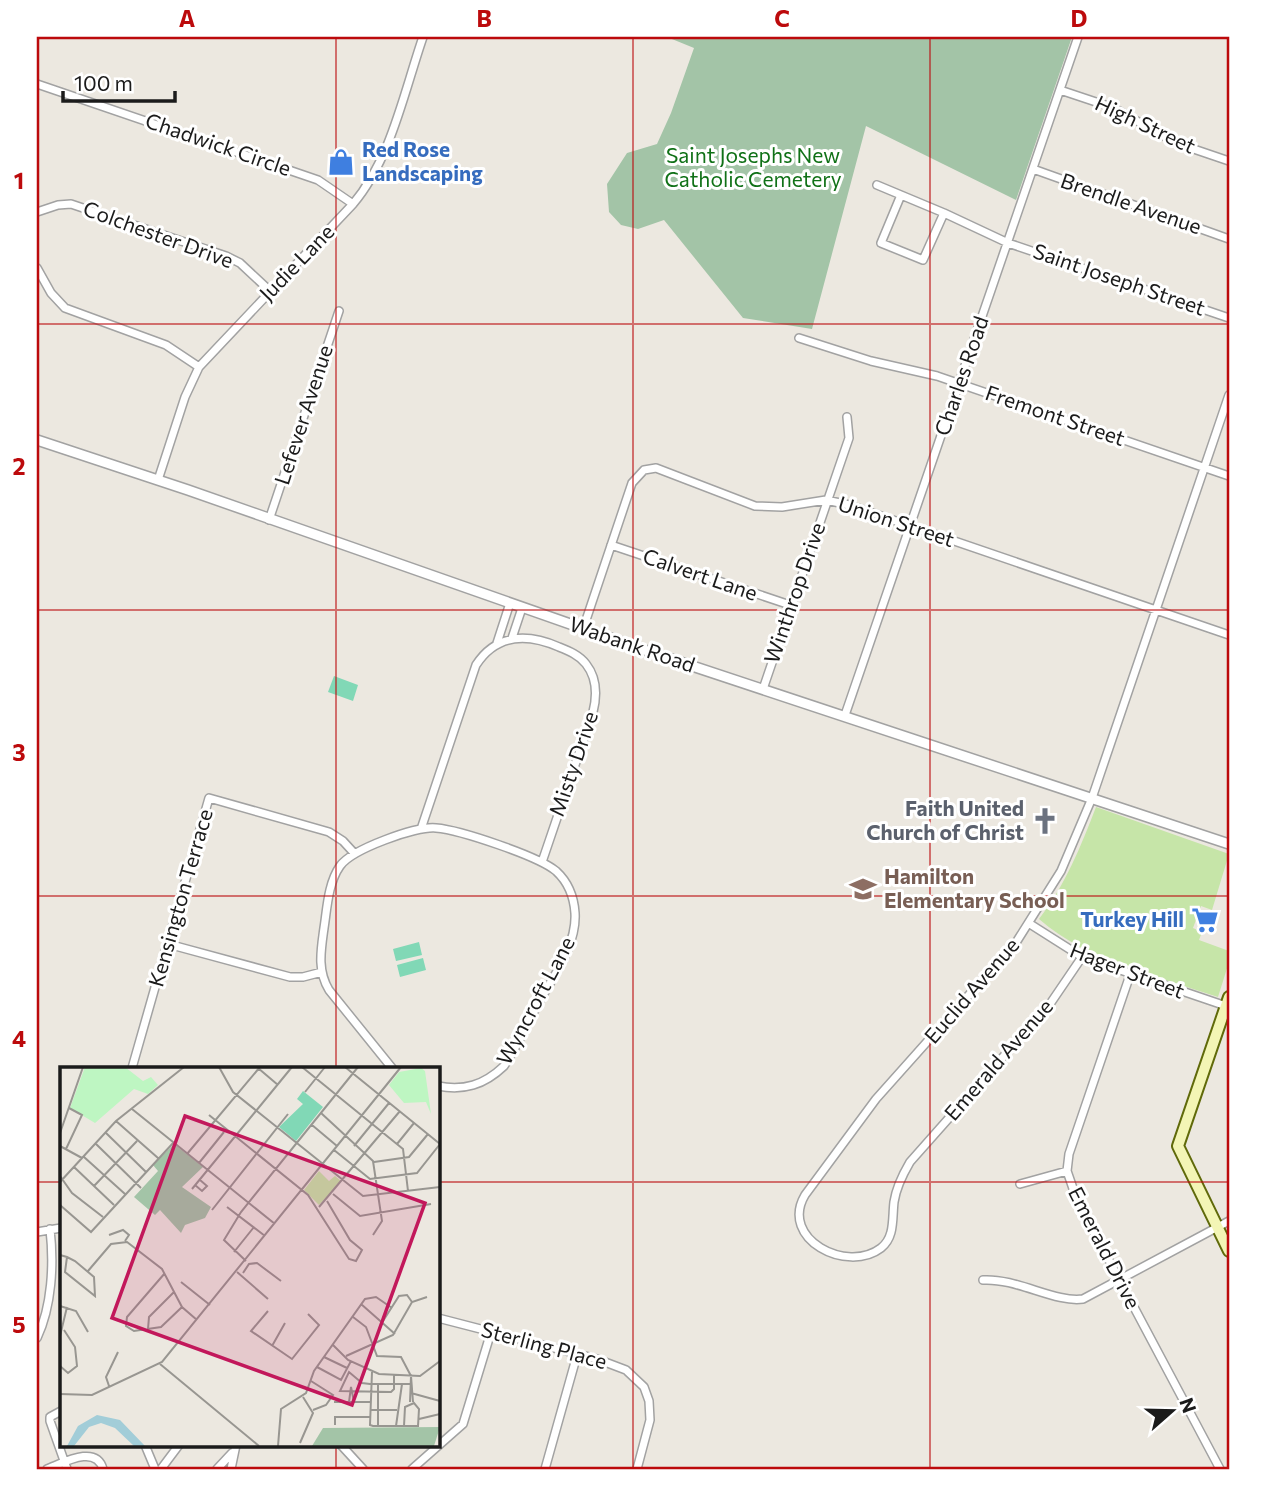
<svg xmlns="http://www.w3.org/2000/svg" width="1266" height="1506" viewBox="0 0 1266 1506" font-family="Commissioner,sans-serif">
	<rect width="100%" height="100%" fill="#ece8e0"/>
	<path fill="#c6e5a8" d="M1096,807L1229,854L1212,910L1201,906L1193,928L1202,932L1199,940L1229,951V962L1218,997C1157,976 1088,962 1039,919C1065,886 1081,846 1096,807Z"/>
	<path fill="#a3c4a7" d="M667,37H1072L1016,200L866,126L812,329L743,318L664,220L638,229L621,225L609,212L607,184L627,153L657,144L671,113L694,48Z"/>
	<path fill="#81d8b6" d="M334,676L358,685L353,701L328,692Z
		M419,942L422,955L396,961L393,949Z
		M423,958L426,970L400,977L397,965Z"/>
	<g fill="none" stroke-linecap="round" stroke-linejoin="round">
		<defs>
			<path id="minor" d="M37,84L318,180L353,204
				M1060,90L1114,108L1176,143L1229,161
				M1033,169L1229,239
				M877,185L944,213L1008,243L1229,318
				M901,195L881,243L923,260L944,213
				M37,212L58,205L71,204L226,256L240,263L270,291
				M37,268L51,293L65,308L166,345L199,367
				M799,338L871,361L937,376L1229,476
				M158,480L185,397L199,367L353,204C391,159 404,92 423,37
				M269,520L339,311
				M611,545L790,605
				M583,629L632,483L644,470L656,468L755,506L782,507L826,500L849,505L1229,635
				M512,638L522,608
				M497,643L510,603
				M763,689L849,438L847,417
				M845,715L1078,37
				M421,829L476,665C496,634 527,633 559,647C569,651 579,655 586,664C597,678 597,696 593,712L542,862
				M1030,924L1082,957L1229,1007
				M168,944L290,977H303L322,972
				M1082,957L1050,1004L910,1162C903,1174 896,1188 894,1202C892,1219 895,1237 881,1248C847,1274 779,1239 805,1195L876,1099L1017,941L1061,871L1092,798L1229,395
				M1130,975L1069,1154L1067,1171L1077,1200L1220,1469
				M132,1068L209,798L329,832L343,841L354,853
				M392,1068L329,990C317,970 321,950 324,928C327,909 328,883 340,866C352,849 416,826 436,828C460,830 538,856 556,871C568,882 574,898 575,913C577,946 552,978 537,1006C526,1026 517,1047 504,1066C484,1085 464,1091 438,1086
				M1020,1184L1067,1171
				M37,1232L61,1228
				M983,1280C1017,1278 1055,1303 1083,1299L1229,1221
				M438,1318L597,1359L626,1370L644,1387L649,1401L650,1420L637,1469
				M37,1338C52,1306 54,1264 50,1229
				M61,1411L50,1417V1421L67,1469
				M145,1445L155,1469
				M341,1445L363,1469
				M47,1469C63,1463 96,1444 103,1469
				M161,1469L179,1445
				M217,1469L232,1453
				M231,1469L236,1445
				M412,1469L463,1424L491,1332
				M545,1469L577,1355"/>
			<path id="tertiary" d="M37,440L188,490L653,653L1229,844"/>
			<path id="secondary" d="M1229,997L1178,1146L1229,1251"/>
		</defs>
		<use href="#minor" stroke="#a2a2a2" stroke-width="10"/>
		<use href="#tertiary" stroke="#a2a2a2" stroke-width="12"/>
		<use href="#secondary" stroke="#606a0a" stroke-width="14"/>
		<use href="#minor" stroke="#fff" stroke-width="7"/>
		<use href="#tertiary" stroke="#fff" stroke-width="9"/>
		<use href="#secondary" stroke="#f3f5b5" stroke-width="10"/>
	</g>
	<path fill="none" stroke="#bc0a0c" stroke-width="2" stroke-opacity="0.55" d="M336,37V1068M633,37V1469M930,37V1469M37,324H1229M37,610H1229M37,896H1229M37,1182H61M438,1182H1229M336,1445V1469"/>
	<defs>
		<symbol id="shop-bare" viewBox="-9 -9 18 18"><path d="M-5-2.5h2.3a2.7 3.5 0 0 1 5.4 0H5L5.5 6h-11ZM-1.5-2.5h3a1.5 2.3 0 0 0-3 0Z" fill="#3f7fe0" stroke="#fff" stroke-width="2.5" paint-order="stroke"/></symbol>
		<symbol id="church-bare" viewBox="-9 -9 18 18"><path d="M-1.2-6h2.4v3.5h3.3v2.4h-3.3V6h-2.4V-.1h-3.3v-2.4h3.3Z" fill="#6b7280" stroke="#fff" stroke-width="2.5" paint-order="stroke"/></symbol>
		<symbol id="school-bare" viewBox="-9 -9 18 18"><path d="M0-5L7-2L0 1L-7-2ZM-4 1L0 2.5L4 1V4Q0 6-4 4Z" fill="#8d6e63" stroke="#fff" stroke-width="2.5" paint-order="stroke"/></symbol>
		<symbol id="supermarket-bare" viewBox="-9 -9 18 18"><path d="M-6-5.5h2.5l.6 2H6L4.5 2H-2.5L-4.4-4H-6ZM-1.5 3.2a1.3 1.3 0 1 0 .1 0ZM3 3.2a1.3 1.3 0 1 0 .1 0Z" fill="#3f7fe0" stroke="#fff" stroke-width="2.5" paint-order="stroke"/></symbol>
	</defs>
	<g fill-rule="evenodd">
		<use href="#shop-bare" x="322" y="143" width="38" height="38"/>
		<use href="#church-bare" x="1026" y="802" width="38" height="38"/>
		<use href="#school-bare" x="844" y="870" width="38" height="38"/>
		<use href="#supermarket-bare" x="1186" y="901" width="38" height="38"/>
	</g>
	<g text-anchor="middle" stroke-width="6" stroke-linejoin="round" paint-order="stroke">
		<g font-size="21" fill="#1b1b1b" stroke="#fff">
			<text transform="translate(1145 125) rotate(25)" y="7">High Street</text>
			<text transform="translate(218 145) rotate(19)" y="7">Chadwick Circle</text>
			<text transform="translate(1131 204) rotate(19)" y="7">Brendle Avenue</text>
			<text transform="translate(158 235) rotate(20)" y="7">Colchester Drive</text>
			<text transform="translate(297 263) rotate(-46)" y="7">Judie Lane</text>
			<text transform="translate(1119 280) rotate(19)" y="7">Saint Joseph Street</text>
			<text transform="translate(962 376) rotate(-71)" y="7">Charles Road</text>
			<text transform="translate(304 415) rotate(-72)" y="7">Lefever Avenue</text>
			<text transform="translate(1055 416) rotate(19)" y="7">Fremont Street</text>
			<text transform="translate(896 522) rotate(18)" y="7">Union Street</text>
			<text transform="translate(700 575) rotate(19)" y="7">Calvert Lane</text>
			<text transform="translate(795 593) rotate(-71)" y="7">Winthrop Drive</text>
			<text transform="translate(632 645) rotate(19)" y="7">Wabank Road</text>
			<text transform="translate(574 764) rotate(-71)" y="7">Misty Drive</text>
			<text transform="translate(181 898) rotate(-74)" y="7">Kensington Terrace</text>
			<text transform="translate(1127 971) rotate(21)" y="7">Hager Street</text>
			<text transform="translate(972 991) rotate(-49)" y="7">Euclid Avenue</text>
			<text transform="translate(536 1001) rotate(-62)" y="7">Wyncroft Lane</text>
			<text transform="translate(999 1060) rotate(-49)" y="7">Emerald Avenue</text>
			<text transform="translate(1104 1248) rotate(63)" y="7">Emerald Drive</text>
			<text transform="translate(544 1346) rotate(15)" y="7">Sterling Place</text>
		</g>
		<g font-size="21" font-weight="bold" fill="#366cbe" stroke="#fff" text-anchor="start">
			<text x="362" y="157">Red Rose<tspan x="362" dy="24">Landscaping</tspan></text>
			<text x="1184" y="927" text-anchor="end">Turkey Hill</text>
		</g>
		<g font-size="21" fill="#107117" stroke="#fff">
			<text x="753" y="163">Saint Josephs New<tspan x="753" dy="24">Catholic Cemetery</tspan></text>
		</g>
		<g font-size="21" font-weight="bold" fill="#5b616d" stroke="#fff" text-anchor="end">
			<text x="1024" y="816">Faith United<tspan x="1024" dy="24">Church of Christ</tspan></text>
		</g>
		<g font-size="21" font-weight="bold" fill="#785e54" stroke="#fff" text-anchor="start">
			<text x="884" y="884">Hamilton<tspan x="884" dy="24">Elementary School</tspan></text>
		</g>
	</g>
	<g transform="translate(60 1067)">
		<rect width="380" height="380" fill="#ece8e0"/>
		<path d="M259,104L269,114L275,109L281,114L259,138L244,123Z" fill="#c6e5a8"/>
		<path d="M114,77L143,100L122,120L151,140L145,151L125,158L121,166L100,143L95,148L74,130L98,104L93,98ZM380,360L374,379H252L263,361Z" fill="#a3c4a7"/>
		<path d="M25,0H65L83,14L91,10L98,18L88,27L74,22L35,56L10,41ZM361,1L365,4L371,47L366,35L344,36L329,18L339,5Z" fill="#bef6c2"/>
		<path d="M243,24L263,40L236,74L219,60L243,37L237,32Z" fill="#81d8b6"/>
		<path d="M37,348L60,353L85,379H74L55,361L41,356L29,360L14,379H7L18,359Z" fill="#a2cdd8"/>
		<path fill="none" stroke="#989691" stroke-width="2" d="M159,0L173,25L303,129L380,120M242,0L343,82L348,124M285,0L380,77M198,1L218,18M245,25L265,0M72,42L215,157M261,46L313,94L322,154L313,168M149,48L248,128L289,192L296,194L302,183L290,173L267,134M56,54L98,91M252,58L277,79M45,65L86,105M0,66L23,0M35,76L81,121M337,77L354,56M0,79L22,91M294,79L329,36M6,82L22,48L9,41M274,83L310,112L357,106L380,77M127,87L200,0M24,90L65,127M314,95L349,90L368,67M139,96L164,65M14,100L54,138M0,109L12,126L43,150M0,115L56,54L124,0M135,118L142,124L147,119L140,113M34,119L77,74M132,122L232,0M273,127L300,149L371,137M0,138L31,165L114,75M167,140L205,169M259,140L340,44M152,143L228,47M49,168L63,163L69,168L65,174M174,185L194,160M0,188L7,190L15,194L34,210L35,229L5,205L7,190M186,194L164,173L181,145L298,0M28,204L51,177L67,175L102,202L122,240L137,253M177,205L208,232M105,206L67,250L66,259L74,264L101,260L122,240M183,206L189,197L197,196L221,214M121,215L150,238M301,237L335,267M0,239L16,244L28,265M208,244L191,264L232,292L259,258L248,247M293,250L306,260L317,289L341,290L351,309M323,254L339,229L347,228L352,235M88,262L89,250L114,225M0,269L7,240M273,278L288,293L319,307L360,309L380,294M212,279L225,256M286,289L333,268L352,235L367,230M264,290L287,301M100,297L199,379M0,299L8,306L17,299L15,280L4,263M257,300L281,313L291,294M312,305L310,358L313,359H358L359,342L354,336L345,340L344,359M334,308V322L331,325L280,324L289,305L302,316L310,317H350M251,314L273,328L266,338L253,343M318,317V359M49,319L46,310L58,285M351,326L380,334M0,327L32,328L102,295L341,0M274,335H310M289,335L291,320L294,335M350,335L351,309L353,335M310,343H337M359,352L380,347M275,358V350H310M336,359L342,317M240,376L253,346L243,330M218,379L221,342L246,326L254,304L305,232L316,230L332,241"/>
		<path fill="#c2185b" fill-opacity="0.15" stroke="#c2185b" stroke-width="3.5" d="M125,49L365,136L292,338L52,251Z"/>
		<rect width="380" height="380" fill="none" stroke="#1b1b1b" stroke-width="3.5"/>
	</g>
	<rect width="1266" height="1506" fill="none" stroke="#ffffff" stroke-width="77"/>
	<g transform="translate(1172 1411) rotate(70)" stroke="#ffffff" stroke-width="5" paint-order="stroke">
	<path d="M0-5L12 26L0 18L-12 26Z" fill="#1b1b1b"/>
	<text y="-10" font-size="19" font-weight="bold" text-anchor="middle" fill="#1b1b1b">N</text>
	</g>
	<path d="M63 91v10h112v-10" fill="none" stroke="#1b1b1b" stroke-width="3.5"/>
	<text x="74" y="91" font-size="21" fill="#1b1b1b" stroke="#ffffff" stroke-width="5" paint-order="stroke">100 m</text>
	<rect x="38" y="38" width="1190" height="1430" fill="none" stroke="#bc0a0c" stroke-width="2.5"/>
	<g font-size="23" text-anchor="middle" font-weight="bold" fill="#bc0a0c">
		<text x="187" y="27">A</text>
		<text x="484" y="27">B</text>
		<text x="782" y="27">C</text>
		<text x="1079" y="27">D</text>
		<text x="19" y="189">1</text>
		<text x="19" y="475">2</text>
		<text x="19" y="761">3</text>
		<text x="19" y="1047">4</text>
		<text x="19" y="1333">5</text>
	</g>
</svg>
